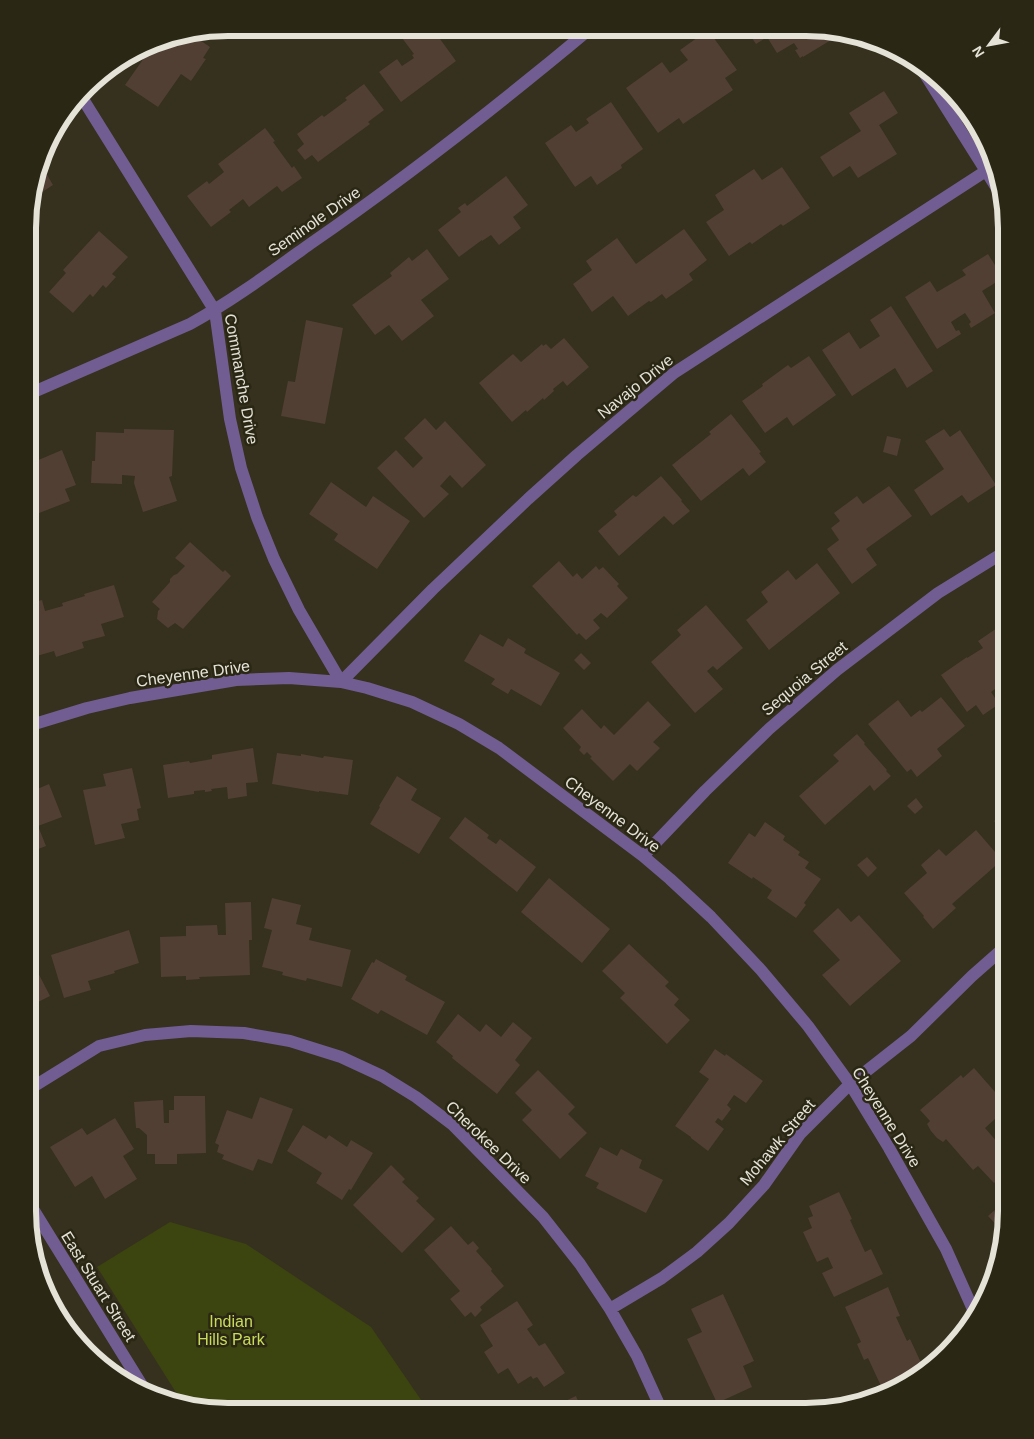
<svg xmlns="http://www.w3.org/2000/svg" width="1034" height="1439" viewBox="0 0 1034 1439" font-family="Helvetica,sans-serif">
	<rect width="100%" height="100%" fill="#35311e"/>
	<path fill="#3c4410" d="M170,1222L246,1244L371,1327L428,1410H203L182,1402L97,1267Z"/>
	<path fill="#513f34" d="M400,28H432L456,61L401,102L379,72L397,59L402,66L414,58L412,55L414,54L396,30Z
		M746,29H825L831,40L803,57V56L800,58L795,50L798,49L794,43L777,53L767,37L756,44Z
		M708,30L737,70L725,78L733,90L683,124L679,118L658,133L626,88L662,62L670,73L688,60L680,50Z
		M191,34L210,47L203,58L206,59L191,81L181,74L158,107L125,85L151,48L149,47L164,38Z
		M364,84L384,110L368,122L370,124L318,162L312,155L305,160L297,150L304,144L297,134L322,115L324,117L347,100L345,98Z
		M884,91L898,113L879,125L897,154L858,178L850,166L833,177L820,157L861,131L849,113Z
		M611,102L643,149L621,165L622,168L597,185L591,176L575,187L545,143L571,125L576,132L589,123L586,119Z
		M265,128L275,141L273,142L292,168L294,166L302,178L282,192L277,186L249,207L243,199L229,210L231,212L211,227L187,196L207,181L209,184L224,172L218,164Z
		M42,166L53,185L30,200Z
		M782,167L810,208L783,226L781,224L752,244L750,242L729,256L706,222L724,210L715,195L754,169L762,180Z
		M506,176L528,205L513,217L521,228L499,245L491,235L482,241V240L459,257L438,230L461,212L458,208L465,203L467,206Z
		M684,229L707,260L689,274L693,280L666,299L662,294L651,302L649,301L628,316L613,296L592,312L573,284L592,270L586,261L617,238L636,264Z
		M99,231L128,257L112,274L116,277L106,288L103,285L93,297L90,294L73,313L49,292L66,273L63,270Z
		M427,249L449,279L421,300L434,316L402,341L389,325L375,335L352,305L392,276L390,273L409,257L412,261Z
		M988,254L1003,278L982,291L995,313L971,328L969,324L971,322L965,313L951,322L956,331L959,330L961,334L937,349L905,297L930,281L937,292L966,275L962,270Z
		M891,306L933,371L907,388L895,368L852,396L822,350L849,332L860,349L880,336L870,320Z
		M306,320L343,328L325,424L281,416L288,381L295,382Z
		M564,338L589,367L567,386L563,381L553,389L554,391L544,400L543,398L527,412L526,410L512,422L479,383L513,354L521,362L542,344L543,346L546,344L551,349Z
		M809,356L836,395L793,426L787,417L765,433L742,401L763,386L762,384L788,365L791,368Z
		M731,414L761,452L759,453L766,462L749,476L743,468L701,501L672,465L711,434L709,432Z
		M425,418L436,430L445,421L486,465L462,488L450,475L440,486L449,494L424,518L377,468L396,450L413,468L423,458L404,438Z
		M124,429L174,430L172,476L169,477L177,501L143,512L134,483L135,476L122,475V484L91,483L92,461H95L96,432L124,433Z
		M944,429L950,437L960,430L996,485L968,503L962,495L931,516L914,490L944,469L925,441Z
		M887,436L901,439L897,456L883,452Z
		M62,450L76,485L65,489L70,501L34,515L30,504L29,505V464Z
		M661,476L682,500L681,501L690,511L673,525L664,516L619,556L598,531L617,515L614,511L633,495L636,497Z
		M331,482L366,507L373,496L410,521L377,569L334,540L338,534L309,514Z
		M889,486L912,516L866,549L877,565L852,584L827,549L839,540L831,528L840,521L834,513L857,496L863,504Z
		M190,542L223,572L225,570L231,576L183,629L175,623L168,628L157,619L158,611L160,609L152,602L170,582V579L174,575L177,574L185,566L175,558Z
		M559,561L573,577L577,573L582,579L596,566L599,570L603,567L619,584L617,586L628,598L607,618L601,613L593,620L600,628L586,640L579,633L577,635L532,586Z
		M817,563L840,593L769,650L746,620L768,602L761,592L788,570L796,580Z
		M114,585L124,617L101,624L105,636L82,642L84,648L56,657L54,651L30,658L28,653L29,603L42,600L45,611L63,606L62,603L85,596L84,594Z
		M706,605L743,648L717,670L713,666L707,671L723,689L695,713L651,662L681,635L677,630Z
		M1003,624L1006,628V681L991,692L999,704L983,715L976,705L967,712L941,675L967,657V658L983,648L978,641Z
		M480,634L503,647L508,638L526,649L524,653L560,673L541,706L511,689L508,694L491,684L495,679L464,661Z
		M581,653L591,663L584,670L574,660Z
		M941,697L965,726L937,749L942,756L917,777L911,769L907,772L868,724L898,700L911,717L920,710L922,712Z
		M648,701L671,725L653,742L660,748L637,771L630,764L613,781L590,758L592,757L587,752L584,755L579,750L581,747L563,728L582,709L601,729L604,725L614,735Z
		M857,734L865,743L864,744L887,770L886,771L891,776L874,791L870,785L825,825L799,796L839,761L833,755Z
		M253,748L258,782L246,783L247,796L228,799L227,787L211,789L212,791L205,792V790L194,791V794L168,798L163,765L189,761L190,763L212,759V755Z
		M277,753L301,756V754L323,758L324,756L353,760L348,795L319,791V792L272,784Z
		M132,768L141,808L137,809L139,820L121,824L125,838L95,845L83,790L106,786L103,774Z
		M397,776L417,789L411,800L441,818L419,854L370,824L380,807L379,806Z
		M49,784L62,817L38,826L46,846L28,853V793Z
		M916,798L923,807L915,814L907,806Z
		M1006,812V838L994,821Z
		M465,817L489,835L487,838L496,844L500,839L536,867L517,892L449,838Z
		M765,822L785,836L783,840L800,852L798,855L809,862L805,868L821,879L804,903L806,905L796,918L767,898L772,890L753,877L752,879L728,863L749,833L755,837Z
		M976,830L1002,860L952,904L956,908L933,929L923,917L924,916L904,893L927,873L921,865L939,849L946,856Z
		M867,857L877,868L868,877L857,865Z
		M549,878L610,929L582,963L521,912Z
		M272,898L301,905L296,924L312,928L309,940L351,950L342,987L307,978L306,981L282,975L283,972L262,967L272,930L264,928Z
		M251,902L252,940H249L250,975L199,977L200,979L186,980V976L161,977L160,937L186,936V926L217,925L218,935H226L225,903Z
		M838,908L851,922L859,915L901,961L850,1006L822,975L840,960L813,931Z
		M129,930L139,963L114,971L115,973L88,981L91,990L64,998L51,955Z
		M629,944L669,982L665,986L679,999L674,1005L690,1020L667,1044L620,998L625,993L602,971Z
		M376,959L407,976L405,980L445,1002L427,1035L381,1010L378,1014L351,999L372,962L374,963Z
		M33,963L50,996L28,1007V966Z
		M458,1014L480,1032L486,1024L501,1037L513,1022L532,1038L515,1060L520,1065L497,1094L452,1058L453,1056L436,1042Z
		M715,1049L725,1056L726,1054L763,1081L746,1103L734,1095L727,1105L731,1109L722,1121L718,1118L715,1122L724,1129L708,1151L691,1138V1137L675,1126L709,1079L699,1072Z
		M974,1068L1003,1101L1000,1103L1005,1110L985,1128L1006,1152V1172L994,1183L978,1166L973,1170L946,1139L943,1142L937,1138L931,1131L927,1124L930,1121L920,1110L961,1075L963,1078Z
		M538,1070L575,1107L568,1114L587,1133L560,1159L522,1120L532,1110L515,1093Z
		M174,1096H205L206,1153L177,1154V1164H155V1154H147V1135L139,1128H136L134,1102L163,1100L164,1123H169V1110H174Z
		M260,1097L293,1109L272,1164L258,1159L253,1171L222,1159L224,1155L217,1152L219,1145L215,1143L227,1110L252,1119Z
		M115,1118L134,1149L123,1156L137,1179L105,1199L92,1176L75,1187L50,1147L82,1128L87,1135Z
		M303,1125L326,1139L329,1135L347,1147L351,1140L373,1153L351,1190L349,1189L342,1200L316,1183L322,1173L287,1151Z
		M600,1147L617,1156L621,1149L642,1160L639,1168L663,1180L646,1213L596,1188L599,1183L585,1176Z
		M391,1165L405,1179L402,1182L419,1198L416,1201L435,1219L402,1253L353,1205Z
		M839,1192L852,1219L850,1220L865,1252L871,1249L883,1274L834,1297L822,1273L833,1268L828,1257L817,1262L803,1232L812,1228L808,1218L813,1216L809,1206Z
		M1006,1200V1224L1004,1233L988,1216Z
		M451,1226L468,1245L473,1241L479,1248L476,1251L492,1269L491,1271L504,1286L480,1307L482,1310L475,1317L471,1312L465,1317L450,1299L460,1291L424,1250Z
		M888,1287L900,1316L896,1317L907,1341L910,1339L923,1367L881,1386L868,1358L864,1360L857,1344L861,1342L845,1307Z
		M723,1294L754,1361L743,1366L752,1387L717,1403L687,1339L702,1332L691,1309Z
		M517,1301L533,1325L527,1329L539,1346L545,1343L565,1373L544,1387L537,1377L533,1379L531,1376L518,1384L508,1368L498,1374L484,1352L493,1346L480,1325Z
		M576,1396L582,1411H544Z
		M758,1402L761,1411H733Z"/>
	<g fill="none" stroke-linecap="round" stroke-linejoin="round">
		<path stroke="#715d91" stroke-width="12" d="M918,63L998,190
			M81,96L215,311L230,419L241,468L257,517L274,559L299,610L341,682L433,589L528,499L577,455L674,373L992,167
			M29,394L190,324C232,301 271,272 310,244C407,177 500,104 590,29
			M28,726L87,708L130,698L236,680L289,678L341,682L367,688L412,702L459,724L499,748L643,856L670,879L711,917L761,970L808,1026L850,1084L889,1148L946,1249L976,1316
			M643,856L705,791L769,729L837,670L938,593L1006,551
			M28,1090L99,1046L145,1035L191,1031L244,1033L290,1041L341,1057L382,1076L416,1097L453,1125L543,1217L580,1264L610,1309L637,1356L662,1411
			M28,1201L143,1387
			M610,1309L662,1278L697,1252L729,1223L764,1185L800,1134L850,1084L911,1036L972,976L1006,946"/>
	</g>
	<g text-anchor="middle" stroke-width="5" stroke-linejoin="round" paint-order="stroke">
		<g font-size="16" fill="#e5e3d7" stroke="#2b2715">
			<text transform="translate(314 221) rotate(-35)" y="6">Seminole Drive</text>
			<text transform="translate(242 379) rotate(80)" y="6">Commanche Drive</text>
			<text transform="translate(635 386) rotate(-39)" y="6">Navajo Drive</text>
			<text transform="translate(193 673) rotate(-8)" y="6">Cheyenne Drive</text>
			<text transform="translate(804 678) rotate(-40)" y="6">Sequoia Street</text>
			<text transform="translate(613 814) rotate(37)" y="6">Cheyenne Drive</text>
			<text transform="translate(887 1117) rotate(58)" y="6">Cheyenne Drive</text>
			<text transform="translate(489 1142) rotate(44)" y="6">Cherokee Drive</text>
			<text transform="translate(777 1142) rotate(-50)" y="6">Mohawk Street</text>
			<text transform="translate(99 1286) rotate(58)" y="6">East Stuart Street</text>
		</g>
		<g font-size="16" fill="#c9dc5a" stroke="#2b2715">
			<text x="231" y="1327">Indian<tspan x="231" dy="18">Hills Park</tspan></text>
		</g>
	</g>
	<path d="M0 0H1034V1439H0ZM228 36H806A192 192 0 0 1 998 228V1211A192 192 0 0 1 806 1403H228A192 192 0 0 1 36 1211V228A192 192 0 0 1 228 36Z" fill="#2b2715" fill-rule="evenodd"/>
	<path fill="none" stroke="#e5e3d7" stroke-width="6" d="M228 36H806A192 192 0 0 1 998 228V1211A192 192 0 0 1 806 1403H228A192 192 0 0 1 36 1211V228A192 192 0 0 1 228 36Z"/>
	<g transform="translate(989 45) rotate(238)" stroke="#2b2715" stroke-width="4" paint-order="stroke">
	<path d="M0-4L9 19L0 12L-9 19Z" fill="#e5e3d7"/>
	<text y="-8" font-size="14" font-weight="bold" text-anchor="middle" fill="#e5e3d7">N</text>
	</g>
</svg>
